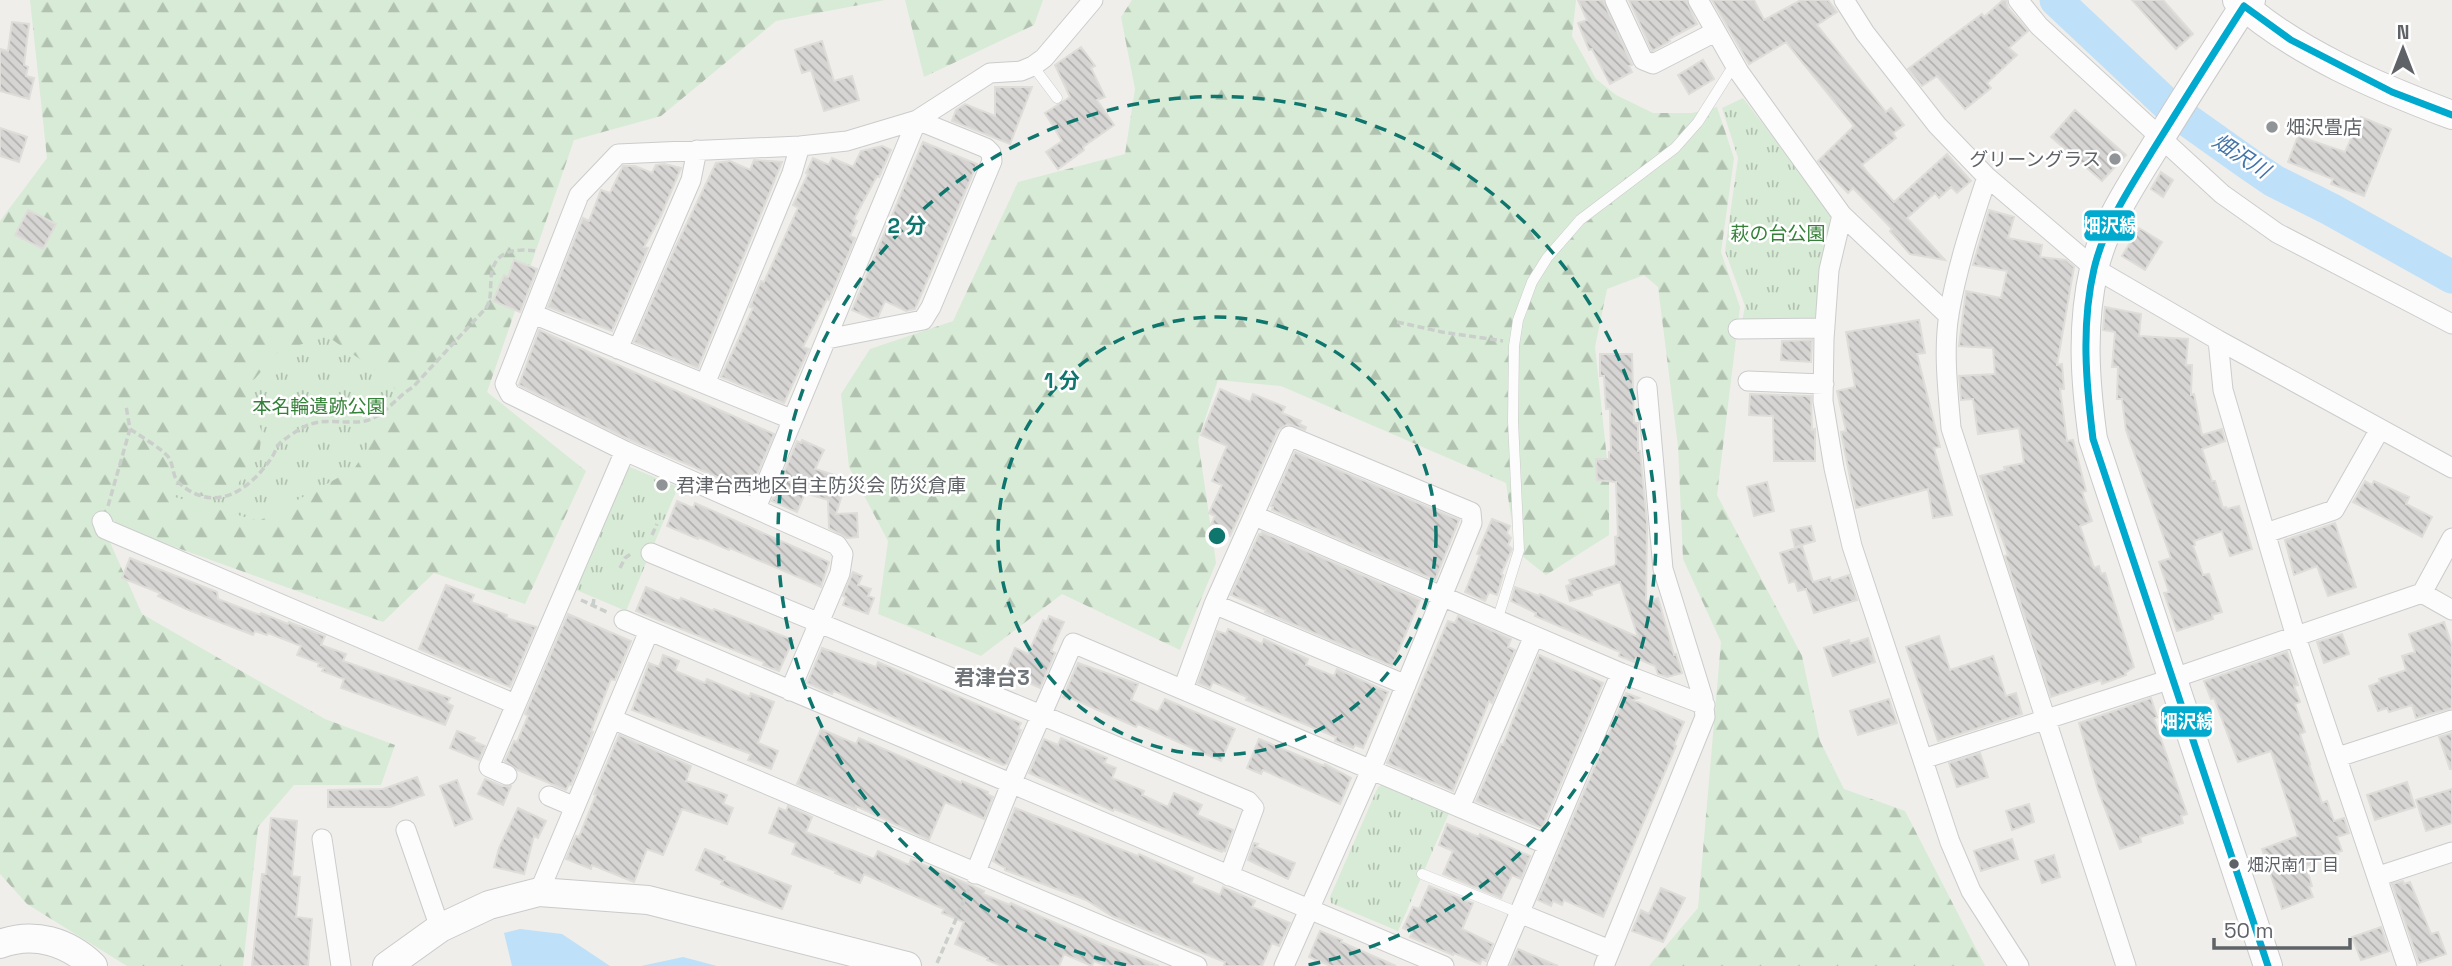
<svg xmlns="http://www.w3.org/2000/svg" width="2452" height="966" viewBox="0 0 2452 966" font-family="'Space Grotesk','Noto Sans JP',sans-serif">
	<defs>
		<pattern id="forest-firs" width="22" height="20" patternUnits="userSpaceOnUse" patternTransform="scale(1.75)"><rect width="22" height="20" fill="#d8ebd6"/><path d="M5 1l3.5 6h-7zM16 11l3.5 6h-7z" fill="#b2c2b1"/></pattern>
		<pattern id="park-tufts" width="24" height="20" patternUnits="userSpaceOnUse" patternTransform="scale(1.75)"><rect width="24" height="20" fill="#d8ebd6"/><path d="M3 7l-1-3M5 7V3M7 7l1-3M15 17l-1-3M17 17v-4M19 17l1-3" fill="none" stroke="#b2c2b1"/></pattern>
		<pattern id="building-back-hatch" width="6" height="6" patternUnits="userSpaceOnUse" patternTransform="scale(1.75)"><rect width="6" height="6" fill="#d6d5d3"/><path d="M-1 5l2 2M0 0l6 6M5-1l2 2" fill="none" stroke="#b1b0af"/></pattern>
	</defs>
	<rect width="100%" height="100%" fill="#efeeea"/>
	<path fill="url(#forest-firs)" d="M30,0H885L776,21L661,116L574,140L487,392L586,471L525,604L434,573L383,622L100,520L142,614L325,719L395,745L381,785H294L258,827L243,966H127L27,904L0,874V221L47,158Z
		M905,0H1043L1034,25L924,77Z
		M1132,0H1576L1572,36L1596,79L1616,95L1653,113H1692L1717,107L1734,158L1721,252L1740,307L1717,495L1802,656L1820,741L1844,789L1905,811L1985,966H1649L1698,908L1721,642L1683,559L1678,446L1658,287L1644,275L1607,289L1595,347L1609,478V535L1546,575L1516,551L1506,483L1281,386L1218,380L1198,440L1216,563L1180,650L1062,594L981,656L878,614L888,541L849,467L841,394L870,349L953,321L1018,182L1125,154L1135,89L1121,17Z"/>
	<path fill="url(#park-tufts)" d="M1743,98L1831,213L1814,322H1742L1745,306L1725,251L1738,158L1722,108Z
		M327,336L381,374L401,395L354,469L259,521L164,494L228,497L259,455L262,432L245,390L278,352Z
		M630,467L678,487L626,611L574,589L623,469Z
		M1382,785L1449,813L1398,931L1331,903L1330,897L1378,787Z"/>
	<path fill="#bfe0f9" d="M520,929L562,934L610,966H512L504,933Z
		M683,957L717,966H641Z"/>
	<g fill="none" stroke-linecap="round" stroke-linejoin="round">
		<path stroke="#bfe0f9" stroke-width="33" d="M2056,0L2173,110L2249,164L2274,181L2330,209L2452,277"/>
	</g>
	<path fill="url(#building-back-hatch)" stroke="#deddd9" stroke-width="2" d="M1578,0H1603L1632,65L1629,66L1632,72L1610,84L1592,49L1589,50L1578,23L1587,20Z
		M1629,0H1686L1697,24L1669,39L1670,41L1652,51Z
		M1712,0H1754L1764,20L1801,0H1828L1837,12L1817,25L1886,112L1891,108L1904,125L1893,133L1896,138L1862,165L1868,173L1894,202L1947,154L1971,181L1957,193L1951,187L1939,198L1935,193L1907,218L1945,260L1910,254L1890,231L1892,229L1853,188L1848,193L1822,166L1818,161L1854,126L1786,42L1749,64Z
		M2003,0H2006L2008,8L2028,31L2009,48L2017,55L1987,83L1991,88L1965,109L1937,76L1922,86L1908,69L1982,14L1984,17Z
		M2132,0H2163L2193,34L2176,49Z
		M12,22L29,24L24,65L28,67L26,76L34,78L29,99L0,91V49L8,51Z
		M822,41L834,81L852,76L859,100L824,111L811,70L802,73L795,50Z
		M1081,47L1095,66L1091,68L1105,97L1097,100L1114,125L1083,147L1084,150L1058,169L1046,152L1062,141L1045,113L1070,97L1055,65Z
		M1703,60L1714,79L1689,94L1678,75Z
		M995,87H1032L1010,144L952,121L956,110L965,104L995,116Z
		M2075,110L2126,155L2102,181L2051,137Z
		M2361,117L2391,129L2364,196L2331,184L2333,179L2288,162L2298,136L2345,152Z
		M0,128L27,137L19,162L0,156Z
		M923,142L977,164L915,309L906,311L885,301L878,317L870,318L852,310Z
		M882,146L891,150L879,177L877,176L854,219L857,221L850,236L855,238L829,300L827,299L803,347L809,349L784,403L721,377L753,308L750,307L761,281L764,282L798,208L793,205L808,174L806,173L813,158L829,165L832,158L853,167L861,151Z
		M754,160L782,162L698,368L634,342L676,246L716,163L730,161L750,170Z
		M664,164L681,168L660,218L644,247L648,248L612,331L548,307L583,218L589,221L601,190L610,193L623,166H635L652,173L656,165Z
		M2161,172L2173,180L2163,197L2151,189Z
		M28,210L56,224L43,249L15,235Z
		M1989,210L2014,217L2008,238L2042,245L2040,257L2066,260L2074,267L2057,365L2062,364L2064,389H2060L2067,441L2073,440L2086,491L2082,492L2092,521L2080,526L2094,568L2099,566L2101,574L2105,573L2134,667L2125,673L2126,675L2102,684L2101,680L2051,697L2005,556L2008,555L1980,476L2005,470L2004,467L2024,463L2019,428L1978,434L1973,399L1961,400L1959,376L1995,374L1993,348L1959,346L1966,291L2001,298L2007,271L1973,265Z
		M2139,228L2162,242L2145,270L2122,256Z
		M514,260L537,269L520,312L493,301L504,275L508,277Z
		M2105,307L2141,314L2139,336L2188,339L2186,365H2192L2191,395L2194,394L2202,435L2222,429L2225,441L2202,449L2212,481H2215L2223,508L2226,507L2227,509L2239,506L2252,549L2230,556L2222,531L2194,541L2195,545L2193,546L2203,575L2209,574L2222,612L2212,615L2213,619L2177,631L2164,593L2169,592L2159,562L2171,558L2126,430L2122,399H2117L2118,367H2112L2115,332L2103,330Z
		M1919,320L1925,353L1917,354L1940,447L1934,448L1952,515L1933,518L1928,489L1856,508L1841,432L1846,431L1837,391L1855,387L1846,332Z
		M539,330L774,434L750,491L630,440L519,385Z
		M1812,340L1811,362L1781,360L1782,341Z
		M1600,354H1632L1634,423H1638V451H1640L1647,523L1646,602L1658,598L1674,655L1676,654L1682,673L1667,677L1658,674L1655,666L1636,658L1634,662L1619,656L1620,652L1535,616L1536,613L1511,601L1515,587L1539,596L1540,594L1638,637L1620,582L1591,591L1592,595L1570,601L1566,586L1571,584L1569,580L1614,566L1616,563L1615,537L1618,536L1616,482L1597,480L1596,459H1609V452H1611L1610,409H1606L1604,376H1600Z
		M1220,389L1250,402L1253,394L1285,407L1282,413L1301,421L1299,424L1306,427L1305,430L1288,424L1278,430L1230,536L1210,527L1215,516L1209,513L1222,485L1212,481L1227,446L1201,435Z
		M1750,394L1811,396L1812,430L1815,429V461H1774L1773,416L1749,415Z
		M802,440L824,450L815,469L847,479L836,514L857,513L858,537L847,538L829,528L828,500L805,493L797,512L772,501L797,441L801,443Z
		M1295,452L1459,520L1435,580L1272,510L1273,507L1271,506Z
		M2365,481L2372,485L2374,481L2409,497L2406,504L2432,517L2422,537L2353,502Z
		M1767,482L1774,511L1754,516L1747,487Z
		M677,501L693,508L695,503L829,562L821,587L730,548L729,550L699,537L698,539L667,526Z
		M1492,519L1510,526L1507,533L1511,538L1508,545L1512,549L1501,574L1503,575L1497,595L1489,592L1485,601L1465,592L1480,555L1477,554Z
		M2335,523L2356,587L2328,596L2317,566L2294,575L2285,540Z
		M1811,526L1815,541L1795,547L1791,530Z
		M1262,532L1420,600L1392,666L1274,616L1265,612L1266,610L1231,595L1259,534L1261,535Z
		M1802,546L1813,582L1830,577L1831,581L1849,575L1857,600L1814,613L1806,589L1798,591L1795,581L1789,583L1780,553Z
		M130,558L217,592L218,599L260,615L261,613L288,624L289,622L325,636L321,645L346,654L343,661L450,698L447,703L453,706L445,725L341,688L344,679L322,671L324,668L318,666L319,663L297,655L301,646L268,633L267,635L255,631L253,635L191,611L158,596L160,593L122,578Z
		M853,572L862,576L858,585L871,589L868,596L874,598L868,614L843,605L846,597L843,596Z
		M446,585L474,595L471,602L507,615L506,618L536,627L510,687L419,649Z
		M646,587L679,601L681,598L713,611L714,609L793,640L779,671L763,665L764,662L636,611Z
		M568,614L631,641L615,680L611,679L591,731L593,732L571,785L569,784L566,790L518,770L505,761L514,741L517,742L528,716L525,714Z
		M1049,616L1064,622L1051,651L1055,653L1040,688L1005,672L1015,648L1028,654L1043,620L1047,622Z
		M1458,616L1511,639L1508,647L1515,650L1492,703L1489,701L1453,791L1387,763L1448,621L1455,623Z
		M2444,622L2452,646V708L2416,718L2412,705L2389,712L2387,708L2378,711L2369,686L2380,682L2379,679L2406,670L2402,656L2415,652L2409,634Z
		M1228,629L1262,644L1264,639L1308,659L1306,665L1334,676L1337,669L1388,692L1363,748L1355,745L1353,748L1335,741L1336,737L1246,700L1247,697L1213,682L1210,688L1198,683L1217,631L1226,634Z
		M2342,634L2349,654L2324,663L2317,642Z
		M1939,636L1950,670L1993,656L2006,696L2016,693L2022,714L1938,741L1906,647Z
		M1868,638L1875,662L1833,676L1824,648L1849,640L1850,644Z
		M822,648L876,667L878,662L1021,723L1018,729L1021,730L1007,764L1003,765L834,691L832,694L807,683Z
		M2287,652L2298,685L2294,686L2300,702L2295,704L2305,732L2300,734L2310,764H2309L2322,803L2327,801L2334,821L2344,818L2349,833L2337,837L2342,851L2337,852L2338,854L2306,866L2312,886L2309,887L2313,897L2282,909L2262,849L2298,836L2271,751L2238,762L2214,698L2211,699L2204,681Z
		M663,655L679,661L675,671L705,683L707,679L750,697L751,693L774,702L758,743L778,751L771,769L748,760L751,754L632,710L649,663L659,667Z
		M1539,655L1603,683L1542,828L1476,801L1501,744L1503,745Z
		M1078,663L1138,684L1131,700L1158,712L1165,699L1235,729L1221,761L1138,724L1136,727L1071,698L1070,700L1063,697Z
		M1626,693L1639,698L1633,700L1684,722L1674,745L1676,746L1603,917L1564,900L1562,905L1553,901L1551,906L1538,900Z
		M2151,698L2157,717L2154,719L2187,814L2181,816L2183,823L2140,837L2141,842L2120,849L2098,790L2079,723Z
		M1889,699L1897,723L1858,735L1850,711Z
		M821,729L856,744L859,738L961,783L962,781L988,792L987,794L993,797L984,819L945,802L929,840L856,806V809L797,784Z
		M457,731L475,738L473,741L485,746L479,760L450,748Z
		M2452,733V769H2450L2439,737Z
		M619,735L691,766L686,781L727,795L723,804L733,808L727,824L682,809L663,855L647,849L634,882L592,865L591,869L566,859L576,836L579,837L596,795L594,794Z
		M1061,738L1107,758L1104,763L1116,768L1112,778L1144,791L1142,795L1168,807L1174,793L1202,805L1197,815L1233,830L1225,851L1223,850L1222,852L1122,812L1114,809L1113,811L1029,773L1044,739L1058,745Z
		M1259,739L1324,766L1325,764L1351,778L1340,804L1263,770L1261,774L1247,768Z
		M1980,753L1988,777L1957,787L1949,763Z
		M417,777L424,795L390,807H328V790L383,789Z
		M485,779L502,786H511L503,805L478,794Z
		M457,780L472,819L455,826L440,786Z
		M2407,782L2415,807L2375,820L2367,795Z
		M2452,789V823L2426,831L2416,800Z
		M2029,804L2034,822L2012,830L2006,811Z
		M788,806L812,817L806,832L874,859L878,851L909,865L911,859L984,891L983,894L1010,905L1011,903L1109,947L1159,966H1106L1094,961L1092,966L1064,954L1059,966H1002L987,960L988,958L955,944L964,922L942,913L944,909L864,874L860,883L835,873L836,871L792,854L796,843L769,833L779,808L786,811Z
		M518,808L546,821L538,838L534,836L524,874L494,867L499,848Z
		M1015,808L1138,856L1139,854L1193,878L1191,883L1220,895L1223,887L1255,901L1252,907L1290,923L1279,946L1272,943L1262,966H1224L1225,962L1112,916L1086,900L1005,870V868L993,861Z
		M271,818L297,821L292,876L300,877L296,917L312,919L308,966H252L262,874H266Z
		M1447,824L1479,837L1480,834L1530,856L1521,879L1512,875L1501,898L1443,874L1453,851L1439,845Z
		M2012,839L2018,859L1981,871L1974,851Z
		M1254,843L1258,844L1256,847L1295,863L1288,879L1248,860Z
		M705,849L725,857L724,860L791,886L782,909L721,884L723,881L696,870Z
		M2054,855L2060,877L2042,883L2035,861Z
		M2403,881L2404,884L2410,882L2431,934L2438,932L2446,954L2419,963L2392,884Z
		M1429,886L1473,903L1462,929L1493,944L1486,961L1482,959L1480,964L1454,953L1453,955L1410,937L1412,932L1403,928L1413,907L1419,909Z
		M1661,888L1685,898L1663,942L1632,931L1641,910L1649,914Z
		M2381,927L2389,951L2361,960L2352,937Z
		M1320,931L1342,940L1341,942L1396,966H1331L1309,957Z
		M1518,949L1558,966H1510Z"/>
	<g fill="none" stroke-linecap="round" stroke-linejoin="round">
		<defs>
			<path id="lane" d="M1033,66L1057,98
				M1497,621L1519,550L1513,421L1514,346L1518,320L1532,282L1547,258L1580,220L1675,148L1698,122L1734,65
				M1422,874L1519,913"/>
			<path id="street" d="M1615,0L1643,60L1653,64L1715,32
				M1698,0L1739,72L1842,215L1949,316
				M1844,0L1865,33L1937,125L1987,177L2094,268L2218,340L2452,468
				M2018,0L2039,26L2222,194L2277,233L2452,324
				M1987,177C1972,222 1957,267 1949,314C1943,351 1948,391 1951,428L2126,966
				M1842,215L1829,270L1824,339L1823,401L1834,468L1852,546L1950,842L1971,891L2019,966
				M533,314L791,419
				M1738,329L1825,328
				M827,339L923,320L931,307L992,161L991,153L986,148L917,120
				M2218,340L2223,390L2296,637L2407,966
				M618,349L691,180L697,150
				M1748,381L1824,384
				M705,384L792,173L800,146
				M756,508L917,120
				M1255,516L1621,673L1705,705
				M102,521L105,529L515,704
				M2266,533L2334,510L2380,429
				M651,553L1248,801L1254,808L1229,876
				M2422,593L2452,610
				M1214,604L1406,685
				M624,620L1444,966
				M1183,689L1214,604L1289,436L1471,512L1472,523L1371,770L1284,966
				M790,691L840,573L843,554L837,545L625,451L510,394L505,384L579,195L618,154L800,146L847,141L917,120L990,73L1021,71L1033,66L1044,58L1093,0
				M612,719L1197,966
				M2338,757L2452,720
				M1923,759L2171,679L2422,593L2452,538
				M507,775L489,767L625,451
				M549,796L575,807
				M1460,807L1534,636
				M406,830L440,928
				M322,839L341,966
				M975,874L1011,784L1073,643L1548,845
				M2379,876L2452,852
				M539,892L649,631
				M1519,913L1610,950
				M1497,966L1621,673
				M1604,966L1705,717L1703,698L1663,569L1647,387"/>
			<path id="secondary" d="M2237,0C2294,52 2380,88 2452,115
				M2251,0L2244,6C2213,54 2182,102 2153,150C2130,187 2104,226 2094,269C2081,326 2085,382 2093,439L2268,966
				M0,944C34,931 68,942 93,966
				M387,966L440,928L489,905L539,892L648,900L907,966"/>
		</defs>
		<use href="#lane" stroke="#cbcccc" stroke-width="11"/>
		<use href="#street" stroke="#cbcccc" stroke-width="21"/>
		<use href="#secondary" stroke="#cacacb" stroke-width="30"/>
		<path stroke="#cacfcc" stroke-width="3.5" stroke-dasharray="7 3.5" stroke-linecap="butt" d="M1397,322L1442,332L1503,341
			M130,429C140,436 163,449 169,458C174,466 172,476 179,483C215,515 250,490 272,457C275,453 276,447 280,443C286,438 295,432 302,428C322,416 344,425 365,421C385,416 396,397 413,387L486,308C492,298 490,290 491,280C492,251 513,248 537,251
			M108,506L130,429L126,406
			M652,535L657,524
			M620,568L625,558L632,553
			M581,600L609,613
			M593,606L594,598
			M937,963L969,889"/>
		<use href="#lane" stroke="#fdfcfc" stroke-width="10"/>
		<use href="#street" stroke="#fdfcfc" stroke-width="19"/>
		<use href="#secondary" stroke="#fdfcfc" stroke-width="28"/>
		<defs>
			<path id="bus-1" d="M2244,6C2213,54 2183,102 2153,150C2130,188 2104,226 2094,269C2081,325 2086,383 2093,439L2268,966
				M2244,6L2291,40L2392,92L2452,115"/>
		</defs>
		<use href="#bus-1" stroke="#fff" stroke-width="12"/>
		<use href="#bus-1" stroke="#00a9ce" stroke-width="7"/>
	</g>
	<g fill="none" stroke="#0f766e" stroke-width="3.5" stroke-dasharray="12 9">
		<circle cx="1217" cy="536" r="219"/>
		<path d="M1126 965A439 439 0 1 1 1308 965"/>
	</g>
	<g fill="#919496" stroke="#fff" stroke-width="2.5">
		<circle cx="2272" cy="127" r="7"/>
		<circle cx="2115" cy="159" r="7"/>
		<circle cx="662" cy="485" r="7"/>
	</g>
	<circle fill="#5f6368" stroke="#fff" stroke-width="2.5" cx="2234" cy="864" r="6"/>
	<g text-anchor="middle" stroke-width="5" stroke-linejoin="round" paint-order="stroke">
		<g font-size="17" fill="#5f6368" stroke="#fff" text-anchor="start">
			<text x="2247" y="871">畑沢南1丁目</text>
		</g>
		<g font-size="19" fill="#5f6368" stroke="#fff" text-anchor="start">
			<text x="2286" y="134">畑沢畳店</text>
			<text x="2101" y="166" text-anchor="end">グリーングラス</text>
			<text x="676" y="492">君津台西地区自主防災会 防災倉庫</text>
		</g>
		<g font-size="19" fill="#348238" stroke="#fff">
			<text x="1778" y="240">萩の台公園</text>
			<text x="319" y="413">本名輪遺跡公園</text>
		</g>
		<g font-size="21" font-style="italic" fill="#4174aa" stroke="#fff">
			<text transform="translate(2241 156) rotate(33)" y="7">畑沢川</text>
		</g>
		<g font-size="21" font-weight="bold" fill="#70757a" stroke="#fff">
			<text x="992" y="685">君津台3</text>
		</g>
	</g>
	<circle cx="1217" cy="536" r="10" fill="#0f766e" stroke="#fff" stroke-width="3.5"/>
	<g font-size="21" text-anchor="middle" font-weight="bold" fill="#0f766e" stroke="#fff" stroke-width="5" stroke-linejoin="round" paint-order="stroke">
		<text x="907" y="233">2 分</text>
		<text x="1062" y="388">1 分</text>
	</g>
	<g stroke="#fff" stroke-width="2.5">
		<rect x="2083" y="209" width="53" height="33" rx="7" fill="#00a9ce"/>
		<rect x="2160" y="705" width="53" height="33" rx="7" fill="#00a9ce"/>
	</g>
	<g font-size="19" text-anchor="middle" font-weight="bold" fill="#fff">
		<text x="2110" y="232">畑沢線</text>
		<text x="2187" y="728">畑沢線</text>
	</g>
	<g transform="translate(2403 49)" stroke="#ffffff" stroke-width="5" paint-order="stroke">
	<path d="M0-5L12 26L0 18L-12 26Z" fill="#5f6368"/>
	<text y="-10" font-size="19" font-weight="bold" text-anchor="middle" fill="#5f6368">N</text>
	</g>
	<path d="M2214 938v10h136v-10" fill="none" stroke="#5f6368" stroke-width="3.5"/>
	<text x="2224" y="938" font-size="21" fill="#5f6368" stroke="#ffffff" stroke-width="5" paint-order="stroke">50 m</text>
</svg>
